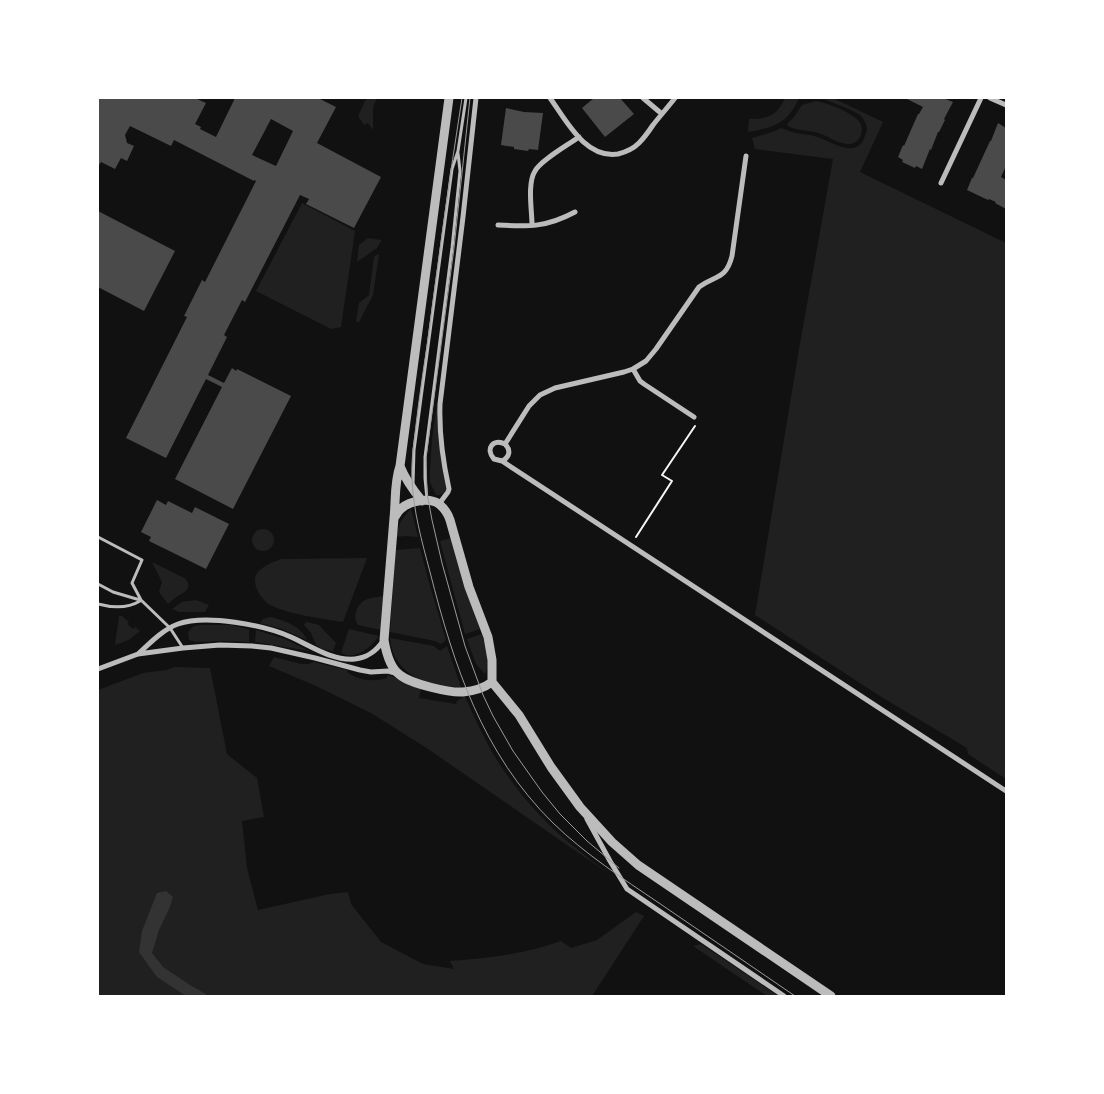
<svg xmlns="http://www.w3.org/2000/svg" width="1104" height="1094" viewBox="0 0 1104 1094" font-family="Overpass,sans-serif">
	<rect width="100%" height="100%" fill="#111"/>
	<path fill="#202020" d="M368,98H377L373,107V130L368,123L364,125L358,116L365,101Z
		M785,98H799C787,124 775,127 748,132L749,119C767,119 777,116 785,98Z
		M823,98H833L883,122L860,172L1006,243V779L968,754L967,748L883,698L755,615L799,349L833,159L755,149L752,138C762,135 771,133 781,128C785,129 788,131 792,132C799,134 807,134 814,136C829,140 852,158 863,141C864,138 866,133 867,130C867,125 864,119 861,116C849,107 835,105 823,98Z
		M816,101C828,103 850,112 858,120C867,129 859,146 847,144C836,143 827,135 818,133C808,130 796,131 788,126L787,124L794,117L802,105Z
		M302,203L355,231L341,327L331,329L256,291Z
		M368,238L381,240V241L377,248L357,262L359,245Z
		M378,254L379,255L373,295L359,322H357L356,321L359,303L369,295L374,257Z
		M437,403C436,432 441,461 446,489C444,493 441,496 436,495L430,482V470L432,439Z
		M411,509L418,537L405,536L396,537C398,525 402,517 411,509Z
		M252 540a11 11 0 1 1 22 0a11 11 0 1 1-22 0Z
		M451,538L480,629L465,634L453,590L440,541Z
		M420,548L430,586L446,640L441,644L435,641L390,632L395,550Z
		M367,558L343,622C325,619 307,617 289,612C283,610 276,608 270,605C263,601 254,589 255,579C256,568 273,562 282,559Z
		M152,562L186,579C192,589 186,591 178,596C175,598 171,601 168,604L159,592L162,582Z
		M384,596L381,630L358,625C352,616 357,602 368,599C373,597 379,597 384,596Z
		M196,600L209,605L205,612H179L172,609L182,602Z
		M119,616H122L129,622L127,624L133,629L135,627L140,631L129,640L115,645Z
		M270,617C284,620 301,626 307,640L282,629L260,623L263,619Z
		M307,622L319,625L336,643L333,651L322,649L316,645L311,633L304,625L305,623Z
		M203,625H230L249,629V642L223,641L195,642L189,640L188,634C190,626 196,625 203,625Z
		M349,629L379,636C374,644 362,654 353,655C348,656 345,655 341,653Z
		M256,630L285,639L309,651L255,642Z
		M482,634C486,647 491,661 485,674L476,664L467,639Z
		M390,638L434,646L440,651L447,646L461,687C429,686 393,676 390,638Z
		M274,657L301,664H308L314,662L347,670V672C360,681 372,682 387,678V675C399,678 409,686 421,689L419,698L456,704L457,701L465,696C473,715 482,734 492,752C513,787 541,820 572,845C585,856 599,866 612,876L428,749L371,713L316,686L269,666Z
		M174,667L210,668L227,754L257,778L264,817L242,821L247,868L258,910L330,894L348,892L351,904L381,942L423,964L454,969L450,961C488,958 526,954 561,941L571,948L597,940L636,912L644,916L592,996H98V690L143,673L167,670Z
		M701,944L778,996H767L693,946Z"/>
	<path fill="#333" d="M166,891L173,897L169,909L159,930L152,953L163,967L190,985L209,996H186L157,977L139,952L142,931L157,893Z"/>
	<path fill="#4a4a4a" fill-rule="evenodd" d="M98,98H195L206,103L195,124L201,127L200,129L216,137L235,98H318L336,107L317,143L381,177L354,228L306,204L309,199L300,195L245,302L242,300L224,335L227,337L208,375L224,383L232,368L236,371L237,369L291,396L233,509L175,479L222,387L206,379L166,458L126,438L187,317L184,316L202,280L205,282L256,181L254,180V181L174,140L171,146L130,126L125,135L127,143L134,146L127,161L121,158L115,169L101,162L99,165L98,164ZM271,119L293,131L276,166L252,155Z
		M594,98V99L596,98H620L634,114L605,137L582,108Z
		M905,98H943L953,102L944,119L945,120L939,132H938L931,150L930,149L922,169L916,166L915,168L902,162L903,160L898,157L903,145L904,146L918,114H919L923,107Z
		M506,108L524,112L543,113L538,150L529,149L528,151L514,149V147L501,145Z
		M998,123L1006,128V166L1001,177L1006,180V209L995,203L996,202L989,199L988,200L967,190L972,178H973L990,141H991Z
		M98,211L175,251L144,311L98,287Z
		M157,500L166,505L168,501L192,513L195,507L229,524L206,569L149,541L151,537L141,532Z"/>
	<g fill="none" stroke-linecap="round" stroke-linejoin="round">
		<path stroke="#f5f5f5" stroke-width="2" d="M636,537L672,481L662,475L695,426"/>
		<path stroke="#bcbcbc" stroke-width="3" d="M413,484L414,450L421,398L452,169L458,151L466,98
			M427,499L425,478V457L452,248L460,171L458,153
			M98,537L142,560L132,583L141,600L170,628L183,648
			M98,584L113,592L140,600
			M98,604C113,608 127,609 140,601"/>
		<path stroke="#bcbcbc" stroke-width="5" d="M550,98C566,120 585,159 618,154C626,152 633,149 639,143C644,138 649,131 653,125C660,116 668,107 675,98
			M643,98L662,114
			M990,98L1006,105
			M941,183L981,98
			M498,225C529,227 547,227 575,212
			M532,225C532,210 527,184 535,171C541,160 568,145 579,137
			M633,369L640,381L644,384L694,417
			M505,444L529,406L540,395L555,388L624,372L633,369L646,361L656,349L699,287C715,275 726,280 732,256L746,156
			M502,461C510,457 511,450 505,444C493,438 485,449 494,459L502,461L1006,791
			M439,504L448,492L449,489C443,462 439,432 440,404L463,217L476,98
			M138,654C150,643 162,630 178,624C206,614 264,625 291,637C311,646 332,661 355,659C367,658 377,650 383,641
			M98,669L138,654L183,648L220,645L252,646L271,648L315,658L360,670L371,672L388,671L395,673
			M587,819L610,861L627,889L784,996"/>
		<path stroke="#bcbcbc" stroke-width="9" d="M449,98L400,466C394,483 396,500 394,518L384,640C386,652 390,668 400,675C411,684 450,693 463,692C474,691 484,688 492,682
			M400,466C405,479 413,490 422,501
			M394,518C397,514 398,511 402,508C410,501 429,497 439,504C444,508 448,514 450,520L469,587L488,637L492,660V682L519,715L551,767L580,807L612,842L638,865L831,996"/>
		<path stroke="#9a9a9a" stroke-width="1" d="M462,98C449,180 438,263 427,346C423,372 419,399 416,425C414,443 411,461 412,478C413,510 422,542 430,572C454,666 482,753 553,823C585,854 622,878 659,903C704,934 750,965 795,996
			M470,98L454,248L426,458L427,493L432,520L442,563L465,646L483,695L493,716L513,751L542,792L560,814L587,841L619,868"/>
	</g>
	<rect width="1104" height="1094" fill="none" stroke="#ffffff" stroke-width="198"/>
</svg>
